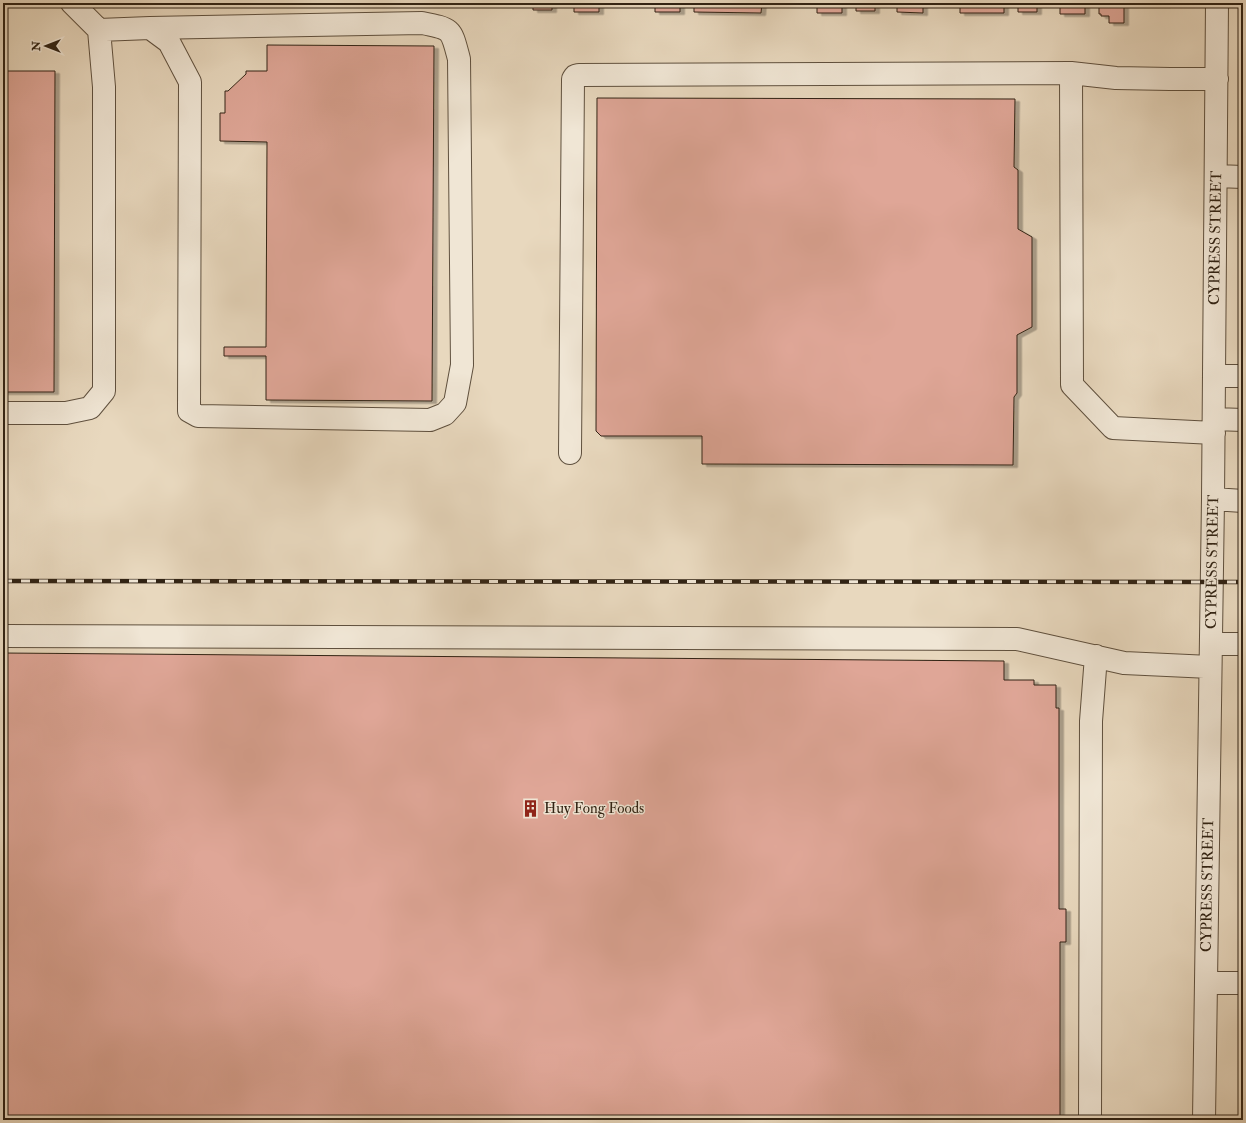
<svg xmlns="http://www.w3.org/2000/svg" width="1246" height="1123" viewBox="0 0 1246 1123" font-family="'IM FELL Double Pica',serif">
	<defs>
		<filter id="shadow"><feDropShadow dx="4.5" dy="2.5" stdDeviation="0" flood-color="#0004"/></filter>
	</defs>
	<rect width="100%" height="100%" fill="#e8d8be"/>
	<filter id="stains"><feTurbulence type="fractalNoise" baseFrequency=".005" numOctaves="4"/><feColorMatrix values="0 0 0 0 .2 0 0 0 0 .09 0 0 0 0 .02 0 0 0 .5 -.17"/></filter>
	<radialGradient id="worn" r=".72"><stop offset=".6" stop-color="#630" stop-opacity="0"/><stop offset="1" stop-color="#630" stop-opacity=".3"/></radialGradient>
	<path fill="#dfa697" stroke="#312314" filter="url(#shadow)" d="M533,3H552V10H533Z
		M574,3H599V12H574Z
		M614,3H680V12H655V4Z
		M694,3H762L761,13L694,12Z
		M775,3H842V13H817V4Z
		M856,3H875V11H856Z
		M897,3H923V13L897,12Z
		M937,3H1004V13H960V5L937,4Z
		M1018,3H1037V12H1018Z
		M1060,3H1085V14H1060Z
		M1099,3H1166V5H1124V23H1109V16H1101V14H1099Z
		M267,45L434,46L432,401L266,400V356H224V347H266L267,142L220,141V113H225V91H228L246,74V71H267Z
		M3,71H55L54,392H3Z
		M597,98L1015,99L1014,167L1018,170V229L1032,237V327L1017,335V393L1014,397L1013,465L702,464V436H601L596,431Z
		M3,653L1004,661V680H1034V685H1056V708H1059V909H1066V942H1060V1120H3Z"/>
	<g fill="none" stroke-linecap="round" stroke-linejoin="round">
		<defs>
			<path id="minor" d="M72,3L99,30
				M99,30L150,28L169,42L190,82L189,411L198,416L430,420L445,414L455,403L462,365L459,59C451,29 453,29 422,23L150,28
				M1071,73L1072,385L1113,428L1214,433
				M1216,176L1243,177
				M1214,376H1243
				M3,413H66L90,408L104,391V87L99,30
				M1214,419L1243,420
				M570,453L573,79L575,76L579,75L1071,73L1116,78L1170,79H1217
				M1213,499L1243,501
				M3,636L1017,639L1124,663L1210,667
				M1211,644H1243
				M1206,983H1243
				M1090,1120L1091,721L1096,656
				M1204,1120L1213,499L1217,3"/>
		</defs>
		<use href="#minor" stroke="#5f503e" stroke-width="24"/>
		<use href="#minor" stroke="#f0e6d5" stroke-width="22"/>
		<defs>
			<path id="rail" d="M3,581L1243,582"/>
		</defs>
		<use href="#rail" stroke="#312314" stroke-width="4.5"/>
		<use href="#rail" stroke="#f0e6d5" stroke-width="3" stroke-dasharray="9" stroke-linecap="butt"/>
	</g>
	<defs>
		<symbol id="building-bare" viewBox="-9 -9 18 18"><path d="M-4-6H4V6H1V3H-1V6H-4ZM-2.5-4.3h1.7v1.8h-1.7ZM.8-4.3h1.7v1.8H.8ZM-2.5-1h1.7V.8h-1.7ZM.8-1h1.7V.8H.8Z" fill="#8f2418" stroke="#f0e6d5" stroke-width="2.5" paint-order="stroke"/></symbol>
	</defs>
	<g fill-rule="evenodd">
		<use href="#building-bare" x="518" y="796" width="25" height="25"/>
	</g>
	<g text-anchor="middle" stroke-width="3" stroke-linejoin="round" paint-order="stroke">
		<g font-size="15" fill="#312314" stroke="#f0e6d5">
			<text transform="translate(1215 238) rotate(-89)" y="5">CYPRESS STREET</text>
			<text transform="translate(1212 562) rotate(-89)" y="5">CYPRESS STREET</text>
			<text transform="translate(1207 885) rotate(-89)" y="5">CYPRESS STREET</text>
		</g>
		<g font-size="15" fill="#312314" stroke="#f0e6d5" text-anchor="start">
			<text x="544" y="813">Huy Fong Foods</text>
		</g>
	</g>
	<rect width="1246" height="1123" fill="none" stroke="#e8d8be" stroke-width="16"/>
	<rect x="4" y="4" width="1238" height="1115" fill="none" stroke="#312314" stroke-width="2"/>
	<rect x="8" y="8" width="1230" height="1107" fill="none" stroke="#312314"/>
	<g transform="translate(46 46) rotate(270)" stroke="#f0e6d5" stroke-width="3" paint-order="stroke">
	<path d="M0-3L7 15L0 10L-7 15Z" fill="#312314"/>
	<text y="-6" font-size="11" font-weight="bold" text-anchor="middle" fill="#312314">N</text>
	</g>
	<rect width="100%" height="100%" filter="url(#stains)"/>
	<rect width="100%" height="100%" fill="url(#worn)"/>
</svg>
